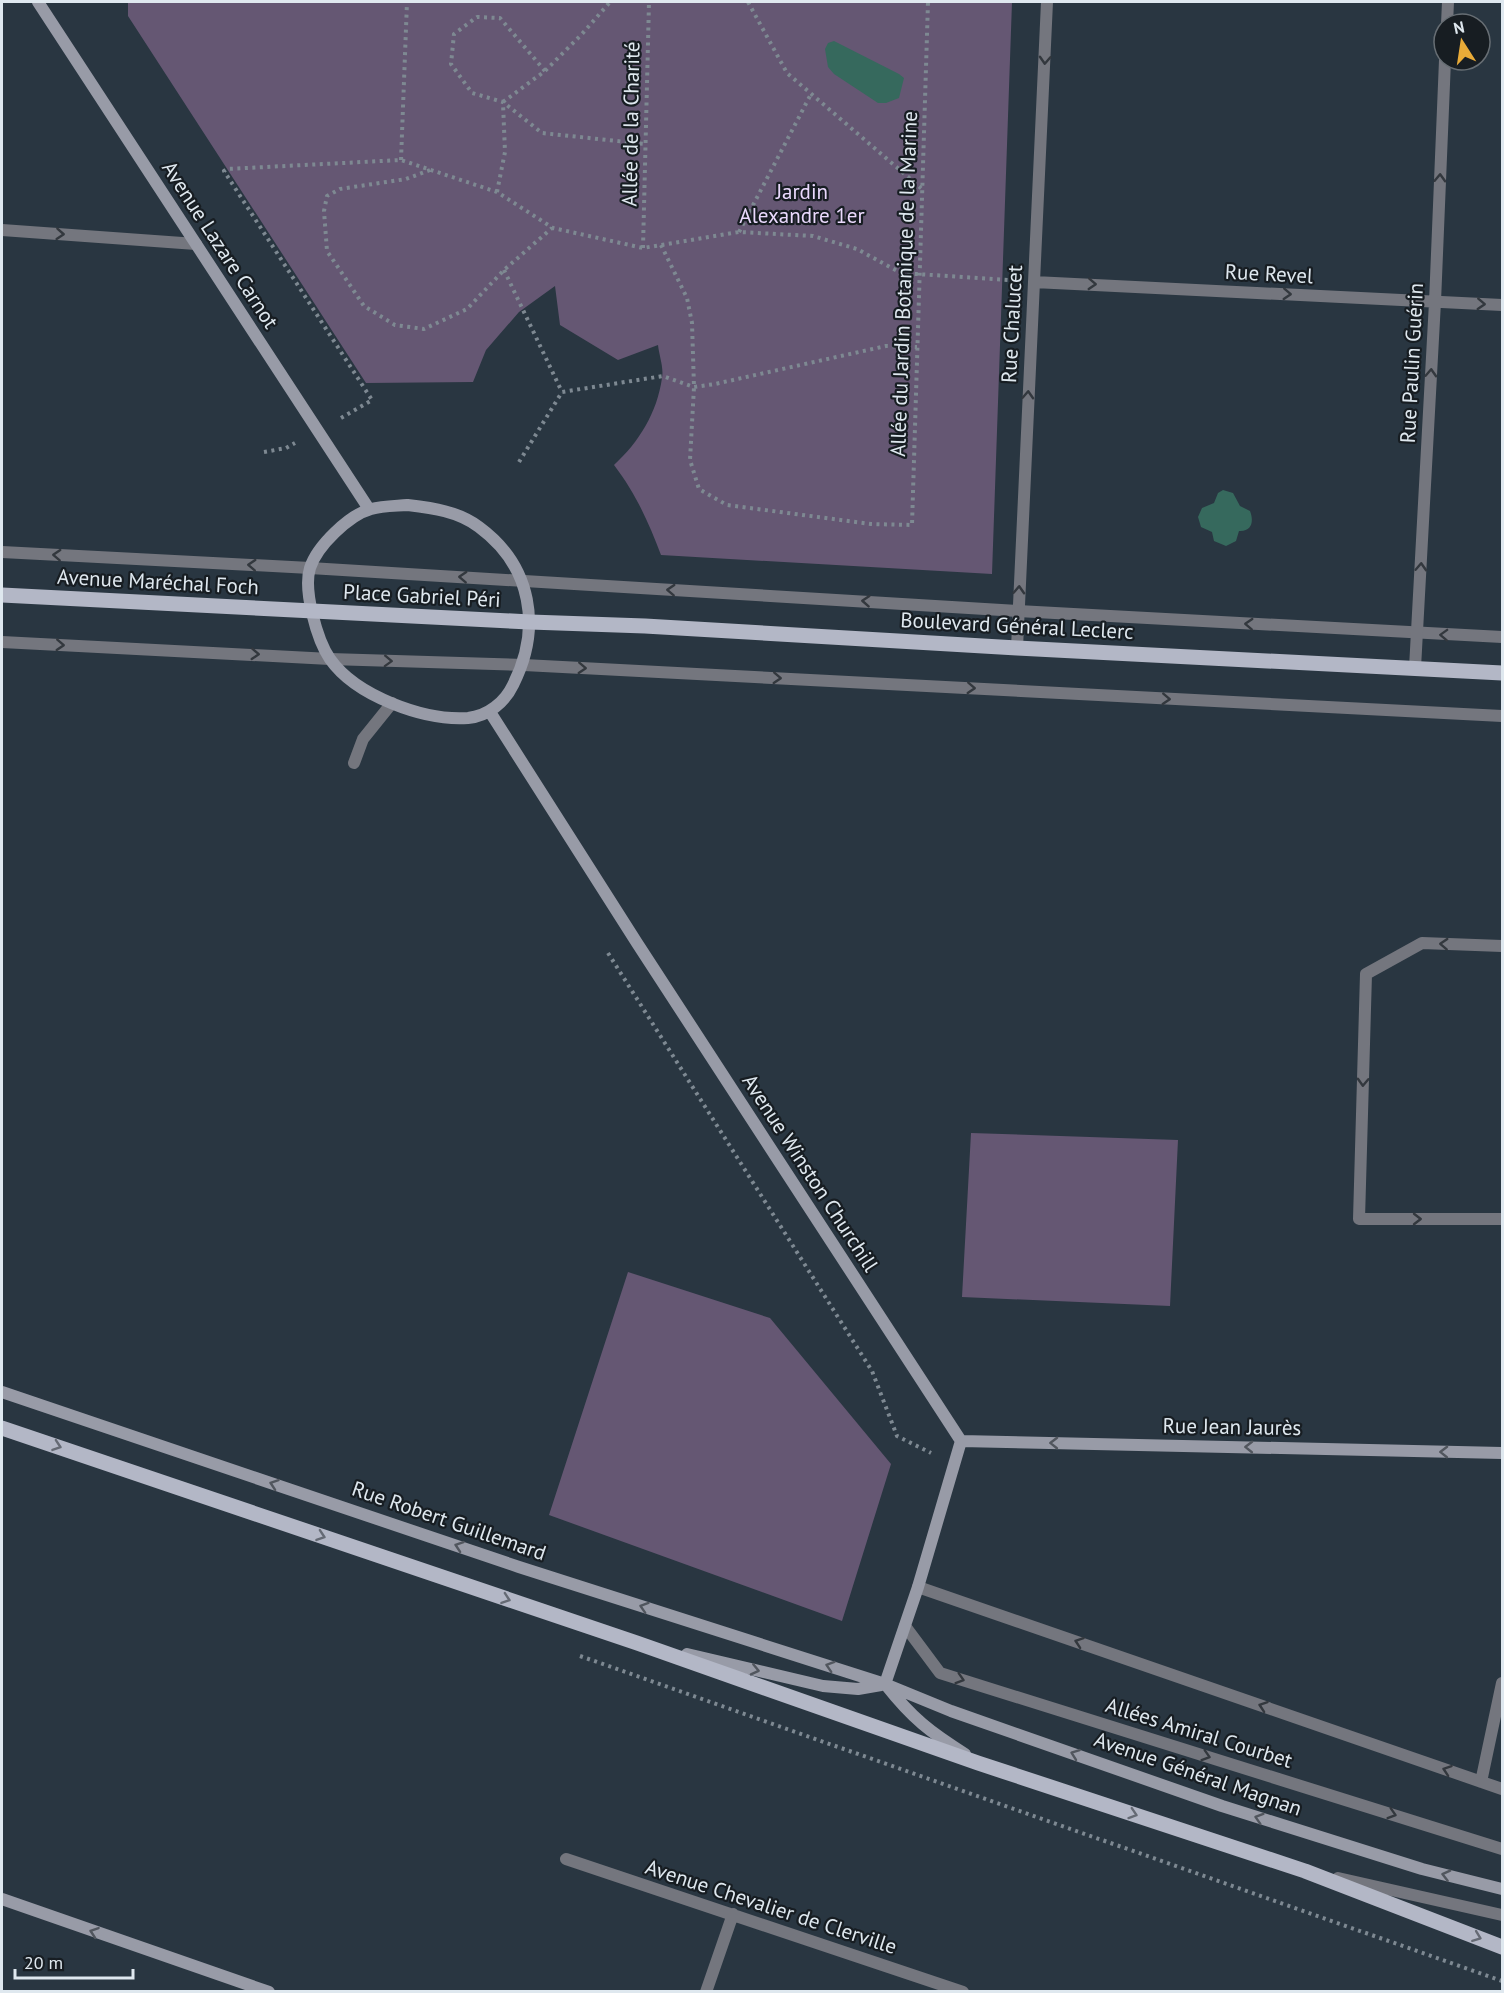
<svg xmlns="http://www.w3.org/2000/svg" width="1504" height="1993" viewBox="0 0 1504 1993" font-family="'PT Sans',sans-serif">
	<rect width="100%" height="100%" fill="#293641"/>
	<path fill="#655773" d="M128,2H1012L992,574L661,555C648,521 636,494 614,465C639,442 657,413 662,378C664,368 659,355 658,345L618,360L560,325L555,286L519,312L486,350L473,382L366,383L128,16Z
		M971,1133L1178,1140L1170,1306L962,1297Z
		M628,1272L770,1318L891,1464L842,1621L549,1515Z"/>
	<path fill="#36695d" d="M834,41L899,74L904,78L899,98L886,103H878L834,74L828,67L825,49L828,43Z
		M1223,490L1233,493L1240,506L1250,511C1254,521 1252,532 1239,531L1236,541L1226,546L1214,541L1212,532L1201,527L1198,517L1202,508L1214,503L1218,493Z"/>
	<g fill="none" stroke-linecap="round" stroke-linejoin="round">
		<path stroke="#7e8992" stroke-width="4" stroke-dasharray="3 4.5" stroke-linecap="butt" d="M748,2L787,73L922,189
			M545,71L500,18L477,17L454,34L451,64L472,93L503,102L542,133L645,144
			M503,102L545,71L582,34L610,2
			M401,160L407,2
			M430,170L406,179L340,189L327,196L324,211L327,251L364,306L395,325L424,329L467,309L504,270L552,228
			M497,192L505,152L503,103
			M739,232L811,94
			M661,245L687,298L692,323L694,387L690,460L699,489L727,505L871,524L912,525L928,2
			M643,248L649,2
			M504,270L562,392
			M341,418L372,400L224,171L227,169L401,160L497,192L553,228L643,248L739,232L813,236L857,249L901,273L1008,280
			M264,452L286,448L295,443
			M519,462L562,392L663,376L694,387L715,384L886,346L917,347
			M608,953L872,1371L897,1436L931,1453
			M580,1656L1502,1981"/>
		<path stroke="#74767e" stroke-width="12" d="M2,552L310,568L1018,611L1502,637
			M2,642L330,659L524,665L1502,716
			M354,763L363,739L392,703"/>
		<path stroke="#74767e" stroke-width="12" d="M1447,24L1448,2
			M2,230L196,244
			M1034,282L1502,305
			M1017,648L1047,2
			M1415,668L1435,302L1445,60
			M1502,946L1422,943L1366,974L1359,1219H1502
			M918,1587L1502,1789
			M905,1626L940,1673L1502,1849
			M1481,1782L1502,1683
			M566,1859L963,1992
			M1338,1878L1502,1915
			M706,1992L733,1914"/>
		<path stroke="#989ba7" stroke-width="12" d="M38,2L369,509
			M407,505C432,508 458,511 479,527C532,566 542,628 513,685C505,702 488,716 468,718C424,721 356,696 330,659C317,640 303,590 310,568C317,546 349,515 371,509C382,506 395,506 407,505Z
			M490,712L637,943L961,1441L918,1587L885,1684
			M2,1392L519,1567L885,1684L951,1711L1222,1806L1422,1869L1502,1889
			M961,1441L1502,1453
			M687,1654L823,1686L858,1689L881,1685
			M886,1685C912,1718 930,1732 965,1754
			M2,1899L269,1992"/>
		<path stroke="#b3b7c6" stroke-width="15" d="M2,595L530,622L645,626L1017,648L1502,673
			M2,1428L637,1643L978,1763L1305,1871L1502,1947"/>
	</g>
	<defs><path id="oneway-chevron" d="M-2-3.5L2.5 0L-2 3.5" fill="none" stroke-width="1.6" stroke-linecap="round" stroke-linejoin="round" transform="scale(1.5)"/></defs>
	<g stroke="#33383e">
		<use href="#oneway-chevron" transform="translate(1045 60) rotate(93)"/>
		<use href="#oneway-chevron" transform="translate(1440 178) rotate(-88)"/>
		<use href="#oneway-chevron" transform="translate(60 234) rotate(4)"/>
		<use href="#oneway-chevron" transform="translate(1092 284) rotate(3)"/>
		<use href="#oneway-chevron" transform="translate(1287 294) rotate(3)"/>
		<use href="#oneway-chevron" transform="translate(1481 304) rotate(3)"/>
		<use href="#oneway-chevron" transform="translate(1431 373) rotate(-87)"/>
		<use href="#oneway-chevron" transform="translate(1028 395) rotate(-87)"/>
		<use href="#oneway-chevron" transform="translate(57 555) rotate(-177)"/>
		<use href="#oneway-chevron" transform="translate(252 565) rotate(-177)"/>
		<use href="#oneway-chevron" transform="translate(1421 567) rotate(-87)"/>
		<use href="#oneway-chevron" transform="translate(463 577) rotate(-177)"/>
		<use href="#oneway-chevron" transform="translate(671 590) rotate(-177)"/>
		<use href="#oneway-chevron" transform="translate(1019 590) rotate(-87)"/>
		<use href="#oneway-chevron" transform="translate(866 601) rotate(-176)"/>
		<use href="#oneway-chevron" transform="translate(1249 624) rotate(-177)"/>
		<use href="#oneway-chevron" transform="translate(1444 635) rotate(-178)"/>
		<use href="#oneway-chevron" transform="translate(60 645) rotate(3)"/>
		<use href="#oneway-chevron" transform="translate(255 654) rotate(3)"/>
		<use href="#oneway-chevron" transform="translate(388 661) rotate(2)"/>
		<use href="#oneway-chevron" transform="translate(582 668) rotate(3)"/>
		<use href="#oneway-chevron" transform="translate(777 678) rotate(3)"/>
		<use href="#oneway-chevron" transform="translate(971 688) rotate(3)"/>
		<use href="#oneway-chevron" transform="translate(1166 699) rotate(3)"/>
		<use href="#oneway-chevron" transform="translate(1444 944) rotate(-177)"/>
		<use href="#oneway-chevron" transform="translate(1363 1082) rotate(92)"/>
		<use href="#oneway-chevron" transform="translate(1417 1219)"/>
		<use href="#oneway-chevron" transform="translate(1079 1642) rotate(-161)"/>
		<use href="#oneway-chevron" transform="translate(960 1679) rotate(17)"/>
		<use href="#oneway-chevron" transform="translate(1263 1706) rotate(-161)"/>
		<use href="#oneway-chevron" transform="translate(1206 1756) rotate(17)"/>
		<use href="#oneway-chevron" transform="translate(1447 1770) rotate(-161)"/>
		<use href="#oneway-chevron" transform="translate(1392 1814) rotate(17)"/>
	</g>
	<g stroke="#51565e">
		<use href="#oneway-chevron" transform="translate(1054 1443) rotate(-179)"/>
		<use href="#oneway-chevron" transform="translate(1249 1447) rotate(-179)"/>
		<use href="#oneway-chevron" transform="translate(1444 1452) rotate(-179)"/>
		<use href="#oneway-chevron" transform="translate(274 1484) rotate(-161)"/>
		<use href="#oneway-chevron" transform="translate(459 1546) rotate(-161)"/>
		<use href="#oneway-chevron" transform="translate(644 1607) rotate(-162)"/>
		<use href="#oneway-chevron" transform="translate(830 1666) rotate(-162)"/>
		<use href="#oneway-chevron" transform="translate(755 1670) rotate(13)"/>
		<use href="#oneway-chevron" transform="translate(1075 1754) rotate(-160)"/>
		<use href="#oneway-chevron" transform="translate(1259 1818) rotate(-163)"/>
		<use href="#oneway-chevron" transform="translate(1446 1875) rotate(-166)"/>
		<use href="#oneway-chevron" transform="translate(94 1932) rotate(-161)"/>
	</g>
	<g stroke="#656a74">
		<use href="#oneway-chevron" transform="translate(57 1446) rotate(19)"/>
		<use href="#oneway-chevron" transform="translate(321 1536) rotate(19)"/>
		<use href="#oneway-chevron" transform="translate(506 1599) rotate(19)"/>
		<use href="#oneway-chevron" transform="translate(1133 1814) rotate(18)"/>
		<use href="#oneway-chevron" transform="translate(1477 1937) rotate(21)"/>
	</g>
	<g text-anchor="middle" stroke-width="4.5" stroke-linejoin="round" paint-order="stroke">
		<g font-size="21" fill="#dfe8ef" stroke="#171d22">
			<text transform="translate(631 124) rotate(-89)" y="7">Allée de la Charité</text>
			<text transform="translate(220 245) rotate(57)" y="7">Avenue Lazare Carnot</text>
			<text transform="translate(1269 274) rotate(3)" y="7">Rue Revel</text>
			<text transform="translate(904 284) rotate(-88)" y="7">Allée du Jardin Botanique de la Marine</text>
			<text transform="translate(1012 324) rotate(-87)" y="7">Rue Chalucet</text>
			<text transform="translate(1412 363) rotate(-87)" y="7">Rue Paulin Guérin</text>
			<text transform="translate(158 582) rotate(3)" y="7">Avenue Maréchal Foch</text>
			<text transform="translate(422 596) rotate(3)" y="7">Place Gabriel Péri</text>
			<text transform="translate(1017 626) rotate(3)" y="7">Boulevard Général Leclerc</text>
			<text transform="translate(810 1173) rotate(57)" y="7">Avenue Winston Churchill</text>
			<text transform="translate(1232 1427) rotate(1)" y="7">Rue Jean Jaurès</text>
			<text transform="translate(449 1521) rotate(19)" y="7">Rue Robert Guillemard</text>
			<text transform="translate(1199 1733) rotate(17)" y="7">Allées Amiral Courbet</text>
			<text transform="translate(1198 1774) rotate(19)" y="7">Avenue Général Magnan</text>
			<text transform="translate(771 1907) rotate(18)" y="7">Avenue Chevalier de Clerville</text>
		</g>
		<g font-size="21" fill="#ead9fd" stroke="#171d22">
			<text x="802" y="199">Jardin<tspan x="802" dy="24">Alexandre 1er</tspan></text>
		</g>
	</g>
	<rect width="1504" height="1993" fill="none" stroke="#dfe8ef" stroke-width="6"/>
	<g transform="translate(1462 42) rotate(348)"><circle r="28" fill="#171d22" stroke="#676e74" stroke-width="1.5"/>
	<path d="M0-4.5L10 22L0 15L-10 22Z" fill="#e9ab38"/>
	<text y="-9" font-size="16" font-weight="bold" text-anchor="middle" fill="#dfe8ef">N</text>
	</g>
	<path d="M15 1969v9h118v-9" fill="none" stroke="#dfe8ef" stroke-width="3"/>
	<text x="24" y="1969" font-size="18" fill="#dfe8ef" stroke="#171d22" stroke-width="4.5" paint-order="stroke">20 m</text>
</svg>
